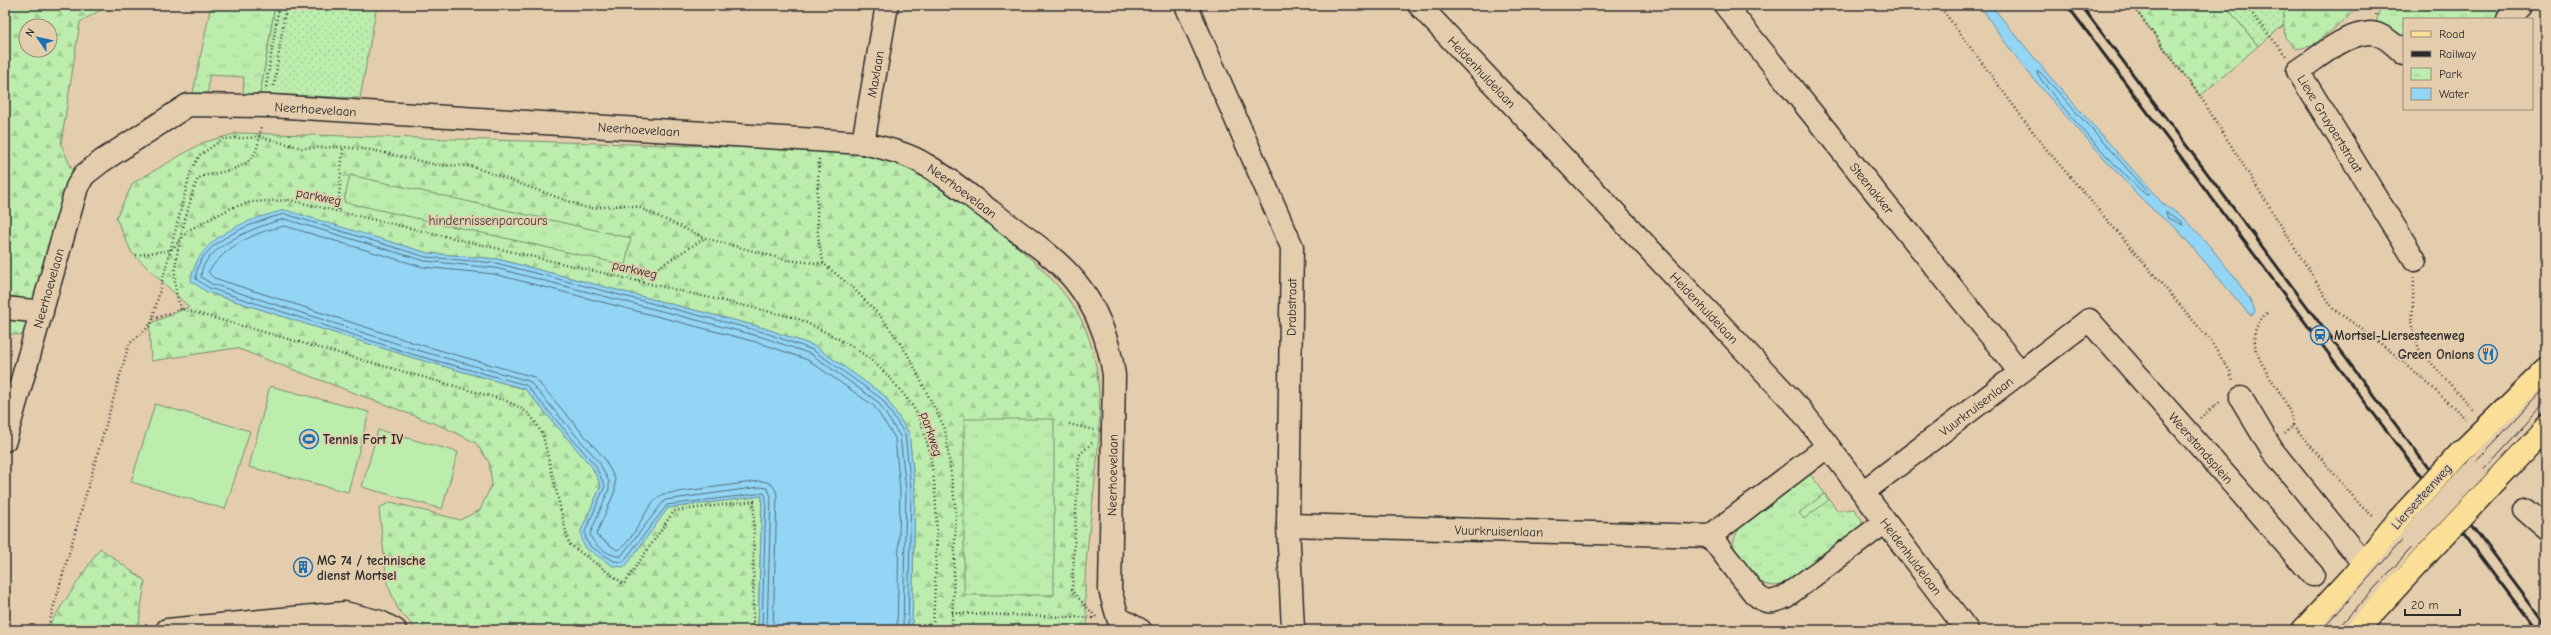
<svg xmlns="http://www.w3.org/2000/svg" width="2551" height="635" viewBox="0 0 2551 635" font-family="'Comic Neue',sans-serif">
	<defs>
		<pattern id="grass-dots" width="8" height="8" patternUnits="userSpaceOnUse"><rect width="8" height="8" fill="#bcedad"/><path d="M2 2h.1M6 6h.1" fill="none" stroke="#a2cb95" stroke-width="1.8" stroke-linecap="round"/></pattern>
		<pattern id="forest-firs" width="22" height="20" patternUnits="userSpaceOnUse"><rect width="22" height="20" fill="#bcedad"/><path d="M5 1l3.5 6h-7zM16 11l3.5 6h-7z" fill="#a2cb95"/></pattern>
		<pattern id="park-tufts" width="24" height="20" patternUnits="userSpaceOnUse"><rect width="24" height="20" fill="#bcedad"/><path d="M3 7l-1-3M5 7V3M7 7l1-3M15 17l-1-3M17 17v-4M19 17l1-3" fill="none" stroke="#a2cb95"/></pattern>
	</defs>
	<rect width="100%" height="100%" fill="#e4cdad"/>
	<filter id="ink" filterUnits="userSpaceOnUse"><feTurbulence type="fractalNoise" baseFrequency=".025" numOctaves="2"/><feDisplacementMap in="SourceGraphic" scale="8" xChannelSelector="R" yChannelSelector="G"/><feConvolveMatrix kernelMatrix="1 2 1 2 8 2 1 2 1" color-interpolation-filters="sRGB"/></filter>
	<g filter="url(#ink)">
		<path fill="url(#grass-dots)" stroke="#748c6c" d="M275,5H377L360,98L260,94Z
			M2225,5H2308L2258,46Z"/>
		<path fill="url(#forest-firs)" stroke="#748c6c" fill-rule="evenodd" d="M5,5H109L80,22L61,144L72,170L27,336L5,333ZM26,26H50V50H26Z
			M2132,5H2225L2258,46L2200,96Z
			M2291,5H2359L2346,19L2312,46L2296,49L2285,37L2283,14Z
			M237,133L810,149C839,151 870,150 897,159C924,169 961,203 984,221C1018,247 1052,273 1075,309C1124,386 1084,509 1085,594C1085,606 1087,618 1088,630H912L915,489L909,433L885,396L814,346L764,328L497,259L428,253L380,239L192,281L207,292L309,325L414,358L525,389L592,467L601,486L581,531L625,566L668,508L762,496L758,630H417L398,609L387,583L379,508L391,502L460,520L480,510L492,484L489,462L476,443L444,427L236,348L151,361L149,324L189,307L132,253L116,218L133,183L202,143Z
			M100,548L145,581L138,630H48L51,622Z"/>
		<path fill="url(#park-tufts)" stroke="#748c6c" d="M211,5H275L260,94L243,95L244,77L209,75L208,93H193Z
			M2381,5H2511L2498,19H2404V45L2375,27Z
			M350,175L631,238L625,265L344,202Z
			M964,419H1054V595H964Z
			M1810,474L1838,511L1854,509L1862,520V526L1788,584C1759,592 1751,573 1736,553C1731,544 1734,538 1739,529Z"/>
		<path fill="#bcedad" stroke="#748c6c" d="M270,386L369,412L348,492L249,467Z
			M155,404L250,431L225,509L131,482Z
			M378,430L458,452L442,509L362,487Z
			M1824,494L1829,500L1804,519L1799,513Z"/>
		<path fill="#92d5f4" stroke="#6991a4" d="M1980,5H1991L2051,78L2164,205C2171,209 2179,214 2185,219C2199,232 2253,296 2255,312L2252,315L2248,313L2177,229C2147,208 2121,177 2097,150C2055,104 2012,58 1980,5Z
			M285,210L428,253L497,259L764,328L815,346L885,396L909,433L915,489L912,630H758L762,496L668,508L625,567L613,566L587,549L582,542L581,531L601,486L592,467L525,389L414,358L309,325L207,292L191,281C196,237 248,219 285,210Z"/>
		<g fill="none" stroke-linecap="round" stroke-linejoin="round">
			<path stroke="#546f7b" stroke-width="1" d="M2037,72H2040L2149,193L2148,195C2140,195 2038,83 2037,72Z
				M2166,212L2182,222L2183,225L2168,218Z
				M762,630L766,497L764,493L667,505L623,562L614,561L590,546L586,540L585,532L605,486L595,465L526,385L415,355L209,288L196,279C194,243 257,220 285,214L426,257L496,263L763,332L813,350L882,399L905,434L911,489L908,630
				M767,630L771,496L767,488L760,487L665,500L621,556C612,558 591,544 590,534L609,489V482L599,462L529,381L417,350L212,284L201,277C200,247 262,224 285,219L425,261L495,268L762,337L811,354L878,402L900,436L906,490L903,630
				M773,630L777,496C776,486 770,481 760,481L663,494C644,504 635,543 617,550L596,535L615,491V479L604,458L534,377L418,344L214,278L208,272C226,246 254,232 285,226L423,267L494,274L760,343L808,360L874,406L895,438L900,490L897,630"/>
			<defs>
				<g id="minor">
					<path d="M1186,5L1292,247L1288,525L1293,630"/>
					<path id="s1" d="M1419,5L1800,409L1967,630"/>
					<path id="s2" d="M1725,5L2020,372"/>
					<path d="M2508,19L2521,5"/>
					<path id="s3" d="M2404,54C2396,46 2382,33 2371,33C2345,33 2318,58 2298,71L2415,260"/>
					<path id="s4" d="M863,143L887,5"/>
					<path d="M5,308L42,312"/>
					<path d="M2241,398L2272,450L2363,563"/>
					<path id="s5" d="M5,440L77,187L84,175L102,161L188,105L271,106L863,143C884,148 907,153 926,165C949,178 971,197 993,213C1020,234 1053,254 1075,281C1097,308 1109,341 1114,375L1110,590L1118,618L1140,630"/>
					<path d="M2473,472L2546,394"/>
					<path id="s6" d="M1863,492L2089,320L2313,575"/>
					<path d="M2525,510L2546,528"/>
					<path id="s7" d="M1288,525L1710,536L1828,446"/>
					<path d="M1710,536L1754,593C1765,604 1772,603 1785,597L1885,522"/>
					<path d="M167,630L345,613L380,622L395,630"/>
					<path d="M2329,630L2412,537"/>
				</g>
				<path id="major" d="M2459,454L2546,369
					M2487,490L2546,428
					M2303,630L2352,577L2398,520
					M2357,630L2427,554"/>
			</defs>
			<use href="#minor" stroke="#2b2b2b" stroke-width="25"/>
			<use href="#major" stroke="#2b2b2b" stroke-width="25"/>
			<path stroke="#2b2b2b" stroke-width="2.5" stroke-dasharray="1 3" stroke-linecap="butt" d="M1939,5L2042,144L2209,339L2230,371L2233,381
				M2132,5L2200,96L2334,310C2382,341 2425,380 2466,419
				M2245,5L2286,56
				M2376,15L2379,5
				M274,86L286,5
				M266,87L279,5
				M819,159C818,194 813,230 824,264
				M338,210L343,147
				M136,255L171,250L189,230L231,208L251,202L289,200L797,318C824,332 853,344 876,364C887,374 912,402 918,416C945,479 935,563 933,630
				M2414,278L2412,326L2419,349L2474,411
				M638,280L705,238
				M182,309C164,277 185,224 193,191C195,187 196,182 198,179C202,175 208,175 213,174C246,167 258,163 261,125
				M2267,313C2229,347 2289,387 2293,425L2285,434
				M153,319L182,309L504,400C527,410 532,414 543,436L569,544L624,584L674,511L754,501L753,630
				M2200,418L2221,401
				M1069,424L1094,430
				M2293,425L2362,507L2374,517
				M1092,443L1079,455L1072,591L1096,617
				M952,613L1095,618
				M47,630L129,344L151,325L191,170L200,155L223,139L260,137L302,148L343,147L372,150L437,165L471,166L584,207L593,208L625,205L638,207L705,238L787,260L824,264L853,288L884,320L908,355L945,429L956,512L952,630"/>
			<use href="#minor" stroke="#e4cdad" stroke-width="22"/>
			<use href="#major" stroke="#fbdf96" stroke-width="22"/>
			<path stroke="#2b2b2b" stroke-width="1" d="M2322,630L2409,533L2546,387
				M2336,630L2546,402"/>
			<path stroke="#2b2b2b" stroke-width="3" d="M2067,5L2536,630
				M2081,5L2546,625"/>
			<defs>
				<path id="minor-bridge" d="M2412,537L2473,472"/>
				<path id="major-bridge" d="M2398,520L2459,454
					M2427,554L2487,490"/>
			</defs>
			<use href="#minor-bridge" stroke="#2b2b2b" stroke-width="25" stroke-linecap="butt"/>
			<use href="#major-bridge" stroke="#2b2b2b" stroke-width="25" stroke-linecap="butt"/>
			<use href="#minor-bridge" stroke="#e4cdad" stroke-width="22"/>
			<use href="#major-bridge" stroke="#fbdf96" stroke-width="22"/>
		</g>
	</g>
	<defs>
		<symbol id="station-ring" viewBox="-11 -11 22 22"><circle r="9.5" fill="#e4cdad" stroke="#1f6fb2" stroke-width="1.5"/><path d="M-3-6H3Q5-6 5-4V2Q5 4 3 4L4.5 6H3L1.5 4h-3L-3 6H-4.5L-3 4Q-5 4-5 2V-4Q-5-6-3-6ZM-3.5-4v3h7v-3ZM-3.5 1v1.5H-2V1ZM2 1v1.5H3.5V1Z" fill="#1f6fb2"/></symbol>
		<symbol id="restaurant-ring" viewBox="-11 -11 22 22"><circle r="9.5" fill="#e4cdad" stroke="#1f6fb2" stroke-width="1.5"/><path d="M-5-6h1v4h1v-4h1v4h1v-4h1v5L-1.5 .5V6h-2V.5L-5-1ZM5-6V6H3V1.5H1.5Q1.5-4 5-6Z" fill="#1f6fb2"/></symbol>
		<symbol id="stadium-ring" viewBox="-11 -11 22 22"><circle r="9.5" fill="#e4cdad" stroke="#1f6fb2" stroke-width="1.5"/><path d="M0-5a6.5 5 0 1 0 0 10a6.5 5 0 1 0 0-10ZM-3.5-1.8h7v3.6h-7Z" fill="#1f6fb2"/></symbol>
		<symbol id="building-ring" viewBox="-11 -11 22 22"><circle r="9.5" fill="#e4cdad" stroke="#1f6fb2" stroke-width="1.5"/><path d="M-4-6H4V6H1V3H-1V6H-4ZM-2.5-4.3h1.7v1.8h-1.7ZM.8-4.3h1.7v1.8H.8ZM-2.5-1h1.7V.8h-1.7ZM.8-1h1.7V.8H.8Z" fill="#1f6fb2"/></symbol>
	</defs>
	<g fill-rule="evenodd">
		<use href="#station-ring" x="2309" y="324" width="22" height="22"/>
		<use href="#restaurant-ring" x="2477" y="343" width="22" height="22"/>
		<use href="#stadium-ring" x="298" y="428" width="22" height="22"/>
		<use href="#building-ring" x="292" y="556" width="22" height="22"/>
	</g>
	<g text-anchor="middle" stroke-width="3.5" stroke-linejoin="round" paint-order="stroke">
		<g font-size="13" fill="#2b2b2b" stroke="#e4cdad">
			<text dy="5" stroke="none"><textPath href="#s1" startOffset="92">Heldenhuldelaan</textPath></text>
			<text dy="5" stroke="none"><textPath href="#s4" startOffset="70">Maxlaan</textPath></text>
			<text dy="5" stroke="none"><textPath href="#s5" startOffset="530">Neerhoevelaan</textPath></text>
			<text dy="5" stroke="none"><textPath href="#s3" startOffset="185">Lieve Gruyaertstraat</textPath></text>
			<text dy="5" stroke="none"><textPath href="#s5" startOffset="854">Neerhoevelaan</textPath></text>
			<text dy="5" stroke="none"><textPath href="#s2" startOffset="235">Steenakker</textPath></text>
			<text dy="5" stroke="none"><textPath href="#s5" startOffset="1190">Neerhoevelaan</textPath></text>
			<text transform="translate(319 196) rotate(11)" y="5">parkweg</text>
			<text transform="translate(635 269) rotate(13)" y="5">parkweg</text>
			<text dy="5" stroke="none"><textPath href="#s5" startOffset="158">Neerhoevelaan</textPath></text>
			<text transform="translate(1291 307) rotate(-89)" y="5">Drabstraat</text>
			<text dy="5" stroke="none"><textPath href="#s1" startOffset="416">Heldenhuldelaan</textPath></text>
			<text dy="5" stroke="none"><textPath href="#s6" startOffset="142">Vuurkruisenlaan</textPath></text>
			<text transform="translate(932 434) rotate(72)" y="5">parkweg</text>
			<text dy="5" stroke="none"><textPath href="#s6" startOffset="454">Weerstandsplein</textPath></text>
			<text transform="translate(1112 475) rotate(-89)" y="5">Neerhoevelaan</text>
			<text transform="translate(2421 496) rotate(-48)" y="5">Liersesteenweg</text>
			<text dy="5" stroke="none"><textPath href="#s7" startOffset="211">Vuurkruisenlaan</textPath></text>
			<text dy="5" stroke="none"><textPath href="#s1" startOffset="740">Heldenhuldelaan</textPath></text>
		</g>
		<g font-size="13" fill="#3a3e38" stroke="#e4cdad">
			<text x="488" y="225">hindernissenparcours</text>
		</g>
		<g font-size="13" font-weight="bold" fill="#2b2b2b" stroke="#e4cdad" text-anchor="start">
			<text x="2334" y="340">Mortsel-Liersesteenweg</text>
			<text x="2474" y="359" text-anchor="end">Green Onions</text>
			<text x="323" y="444">Tennis Fort IV</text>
			<text x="317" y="565">MG 74 / technische<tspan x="317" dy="15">dienst Mortsel</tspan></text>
		</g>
	</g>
	<rect width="2551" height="635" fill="none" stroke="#e4cdad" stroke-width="20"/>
	<rect x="10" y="10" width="2531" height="615" fill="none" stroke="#2b2b2b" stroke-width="1.5" filter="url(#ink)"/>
	<rect x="2403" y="18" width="130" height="92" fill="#e4cdad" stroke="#9a8c79"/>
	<rect x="2411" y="31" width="20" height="6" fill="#fbdf96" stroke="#9a8c79"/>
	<text x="2439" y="38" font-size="12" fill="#2b2b2b">Road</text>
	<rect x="2411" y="51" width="20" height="6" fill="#2b2b2b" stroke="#9a8c79"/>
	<text x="2439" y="58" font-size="12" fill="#2b2b2b">Railway</text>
	<rect x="2411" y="68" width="20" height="12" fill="url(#park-tufts)" stroke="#9a8c79"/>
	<text x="2439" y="78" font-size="12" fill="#2b2b2b">Park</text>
	<rect x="2411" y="88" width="20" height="12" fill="#92d5f4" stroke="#9a8c79"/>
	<text x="2439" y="98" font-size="12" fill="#2b2b2b">Water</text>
	<g transform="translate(38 38) rotate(304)"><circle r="19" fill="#e4cdad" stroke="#9a8c79"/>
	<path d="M0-3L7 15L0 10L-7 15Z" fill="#1f6fb2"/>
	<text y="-6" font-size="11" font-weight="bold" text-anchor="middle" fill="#2b2b2b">N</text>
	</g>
	<path d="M2405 609v6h55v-6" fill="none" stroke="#2b2b2b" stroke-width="2"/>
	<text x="2411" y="609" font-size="12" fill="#2b2b2b" stroke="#e4cdad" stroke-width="3" paint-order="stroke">20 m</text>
</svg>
